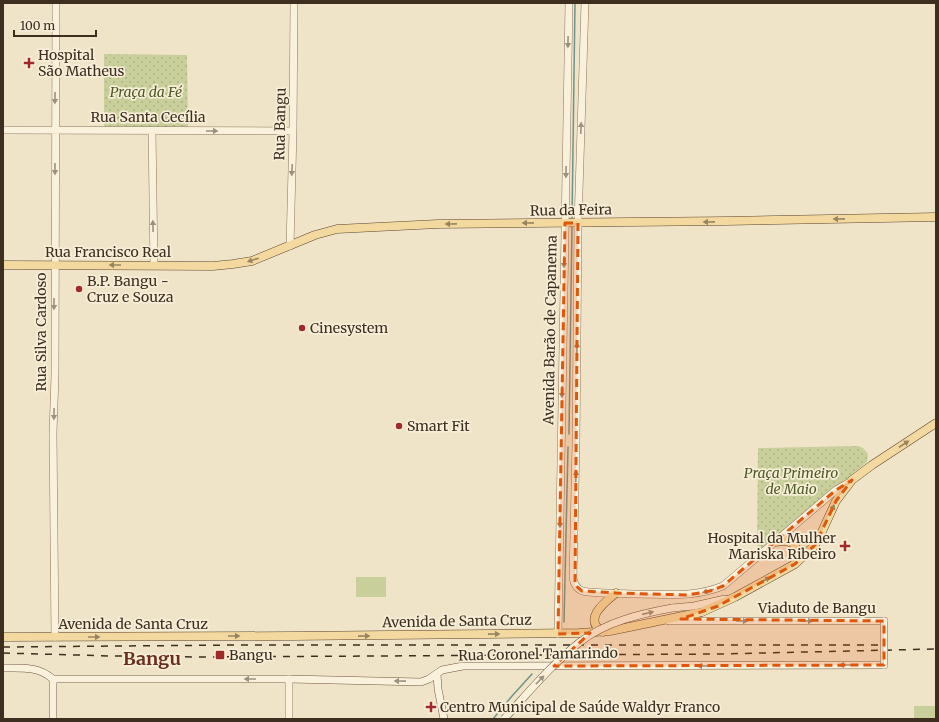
<svg xmlns="http://www.w3.org/2000/svg" width="939" height="722" viewBox="0 0 939 722" font-family="Merriweather,serif">
	<defs>
		<pattern id="park-dots" width="8" height="8" patternUnits="userSpaceOnUse"><rect width="8" height="8" fill="#c9cf9b"/><path d="M2 2h.1M6 6h.1" fill="none" stroke="#aeb285" stroke-width="1.8" stroke-linecap="round"/></pattern>
	</defs>
	<rect width="100%" height="100%" fill="#f0e4c8"/>
	<path fill="url(#park-dots)" d="M104,54L187,55L188,130H104Z
		M858,446L863,448L868,454L867,462L757,552L758,448Z"/>
	<path fill="#c9cf9b" d="M356,577H386V597H356Z
		M914,706H936V719H914Z"/>
	<g fill="none" stroke-linecap="round" stroke-linejoin="round">
		<path stroke="#6f938a" stroke-width="1.5" d="M572,219L575,3
			M569,434L572,225
			M564,622L568,447
			M493,719L512,696L532,674"/>
		<defs>
			<path id="tertiary" d="M585,3L578,223L576,443L573,578C574,584 576,588 582,591C599,594 617,593 635,594C666,594 693,598 723,586L836,490L850,482
				M3,130L293,131
				M152,131L154,265
				M290,246L293,131L294,3
				M558,634L569,3
				M55,637L53,433L55,375L56,3
				M289,679V719"/>
			<path id="secondary" d="M672,608L694,606L725,599
				M669,621H884
				M3,668C22,668 38,666 53,679H289L421,682L429,679L442,670L463,666L884,665
				M437,674L438,689L444,719
				M53,719V679"/>
			<path id="primary" d="M3,265L213,266L233,264L252,261L315,235L337,229L438,224L726,221L936,217
				M774,542L786,541L795,544L797,555L795,563
				M603,632C582,619 605,602 616,593
				M3,637L292,636L579,633L610,631L702,612L735,597L795,564L815,545L820,536L836,501L852,480L872,465L936,423"/>
		</defs>
		<use href="#tertiary" stroke="#8d765c" stroke-width="8"/>
		<use href="#secondary" stroke="#6f573f" stroke-width="8"/>
		<use href="#primary" stroke="#5b4430" stroke-width="9"/>
		<use href="#tertiary" stroke="#faf1dc" stroke-width="7"/>
		<use href="#secondary" stroke="#faf1dc" stroke-width="7"/>
		<use href="#primary" stroke="#f3d9a0" stroke-width="8"/>
		<path stroke="#3d2e20" stroke-width="1.5" stroke-dasharray="7 7" stroke-linecap="butt" d="M3,647L239,645H878
			M3,653L112,656L203,657L719,654L936,649"/>
		<defs>
			<path id="secondary-bridge" d="M884,621V665
				M504,719C528,693 552,664 580,642C606,622 639,614 672,608"/>
		</defs>
		<use href="#secondary-bridge" stroke="#6f573f" stroke-width="8" stroke-linecap="butt"/>
		<use href="#secondary-bridge" stroke="#faf1dc" stroke-width="7"/>
	</g>
	<defs><path id="oneway-solid" d="M-6-.8H1V-3.2L6.5 0L1 3.2V.8H-6Z"/></defs>
	<g fill="#9c907e">
		<use href="#oneway-solid" transform="translate(568 42) rotate(91)"/>
		<use href="#oneway-solid" transform="translate(55 98) rotate(91)"/>
		<use href="#oneway-solid" transform="translate(581 128) rotate(-88)"/>
		<use href="#oneway-solid" transform="translate(212 131)"/>
		<use href="#oneway-solid" transform="translate(55 169) rotate(90)"/>
		<use href="#oneway-solid" transform="translate(292 170) rotate(92)"/>
		<use href="#oneway-solid" transform="translate(566 172) rotate(91)"/>
		<use href="#oneway-solid" transform="translate(153 226) rotate(-91)"/>
		<use href="#oneway-solid" transform="translate(564 262) rotate(91)"/>
		<use href="#oneway-solid" transform="translate(54 304) rotate(90)"/>
		<use href="#oneway-solid" transform="translate(577 348) rotate(-89)"/>
		<use href="#oneway-solid" transform="translate(562 392) rotate(91)"/>
		<use href="#oneway-solid" transform="translate(54 414) rotate(91)"/>
		<use href="#oneway-solid" transform="translate(576 476) rotate(-88)"/>
		<use href="#oneway-solid" transform="translate(560 522) rotate(91)"/>
		<use href="#oneway-solid" transform="translate(708 591) rotate(164)"/>
		<use href="#oneway-solid" transform="translate(648 613) rotate(-13)"/>
		<use href="#oneway-solid" transform="translate(742 621)"/>
		<use href="#oneway-solid" transform="translate(807 621)"/>
		<use href="#oneway-solid" transform="translate(845 665) rotate(180)"/>
		<use href="#oneway-solid" transform="translate(703 666) rotate(-180)"/>
		<use href="#oneway-solid" transform="translate(250 679) rotate(180)"/>
		<use href="#oneway-solid" transform="translate(540 680) rotate(-46)"/>
		<use href="#oneway-solid" transform="translate(400 681) rotate(-179)"/>
	</g>
	<g fill="#988460">
		<use href="#oneway-solid" transform="translate(839 219) rotate(179)"/>
		<use href="#oneway-solid" transform="translate(709 222) rotate(179)"/>
		<use href="#oneway-solid" transform="translate(528 223) rotate(179)"/>
		<use href="#oneway-solid" transform="translate(451 224) rotate(179)"/>
		<use href="#oneway-solid" transform="translate(253 260) rotate(162)"/>
		<use href="#oneway-solid" transform="translate(115 265) rotate(-180)"/>
		<use href="#oneway-solid" transform="translate(904 444) rotate(-33)"/>
		<use href="#oneway-solid" transform="translate(832 510) rotate(-67)"/>
		<use href="#oneway-solid" transform="translate(765 580) rotate(-29)"/>
		<use href="#oneway-solid" transform="translate(494 634) rotate(-1)"/>
		<use href="#oneway-solid" transform="translate(234 636)"/>
		<use href="#oneway-solid" transform="translate(364 636) rotate(-1)"/>
		<use href="#oneway-solid" transform="translate(94 637)"/>
	</g>
	<path fill="#df570d" fill-opacity="0.2" stroke="#df570d" stroke-width="3" stroke-dasharray="8 5" stroke-linejoin="round" d="M565,223H578L575,585L582,591L616,593L688,595L710,591L723,586L836,490L852,480L836,501L815,545L795,564L718,606L681,619L884,621V665L554,666L590,633L558,634Z"/>
	<g fill="#9e2a2b" stroke="#f7eed8" stroke-width="1.5">
		<path d="M27 57h4v4h4v4h-4v4h-4v-4h-4v-4h4z"/>
		<circle cx="79" cy="289" r="4"/>
		<circle cx="302" cy="328" r="4"/>
		<circle cx="399" cy="426" r="4"/>
		<path d="M843 540h4v4h4v4h-4v4h-4v-4h-4v-4h4z"/>
		<rect x="215" y="650" width="10" height="10" rx="2"/>
		<path d="M429 701h4v4h4v4h-4v4h-4v-4h-4v-4h4z"/>
	</g>
	<g text-anchor="middle" stroke-width="3.5" stroke-linejoin="round" paint-order="stroke">
		<g font-size="14" fill="#3d2e20" stroke="#f7eed8" text-anchor="start">
			<text x="38" y="60">Hospital<tspan x="38" dy="16">São Matheus</tspan></text>
			<text x="87" y="286">B.P. Bangu -<tspan x="87" dy="16">Cruz e Souza</tspan></text>
			<text x="310" y="333">Cinesystem</text>
			<text x="407" y="431">Smart Fit</text>
			<text x="836" y="543" text-anchor="end">Hospital da Mulher<tspan x="836" dy="16">Mariska Ribeiro</tspan></text>
			<text x="229" y="660">Bangu</text>
			<text x="440" y="712">Centro Municipal de Saúde Waldyr Franco</text>
		</g>
		<g font-size="14" font-style="italic" fill="#4d5a26" stroke="#f7eed8">
			<text x="146" y="97">Praça da Fé</text>
			<text x="791" y="478">Praça Primeiro<tspan x="791" dy="16">de Maio</tspan></text>
		</g>
		<g font-size="14" fill="#3d2e20" stroke="#f7eed8">
			<text x="148" y="122">Rua Santa Cecília</text>
			<text transform="translate(280 124) rotate(-89)" y="5">Rua Bangu</text>
			<text transform="translate(571 210) rotate(-1)" y="5">Rua da Feira</text>
			<text x="108" y="257">Rua Francisco Real</text>
			<text transform="translate(550 330) rotate(-89)" y="5">Avenida Barão de Capanema</text>
			<text transform="translate(41 332) rotate(-90)" y="5">Rua Silva Cardoso</text>
			<text x="817" y="613">Viaduto de Bangu</text>
			<text transform="translate(457 621) rotate(-1)" y="5">Avenida de Santa Cruz</text>
			<text x="133" y="629">Avenida de Santa Cruz</text>
			<text transform="translate(538 654) rotate(-1)" y="5">Rua Coronel Tamarindo</text>
		</g>
		<g font-size="18" font-weight="bold" fill="#6b2e1e" stroke="#f7eed8">
			<text x="152" y="665">Bangu</text>
		</g>
	</g>
	<rect width="939" height="722" fill="none" stroke="#3d2e20" stroke-width="8"/>
	<path d="M14 30v6h82v-6" fill="none" stroke="#3d2e20" stroke-width="2"/>
	<text x="20" y="30" font-size="12" fill="#3d2e20" stroke="#f7eed8" stroke-width="3" paint-order="stroke">100 m</text>
</svg>
